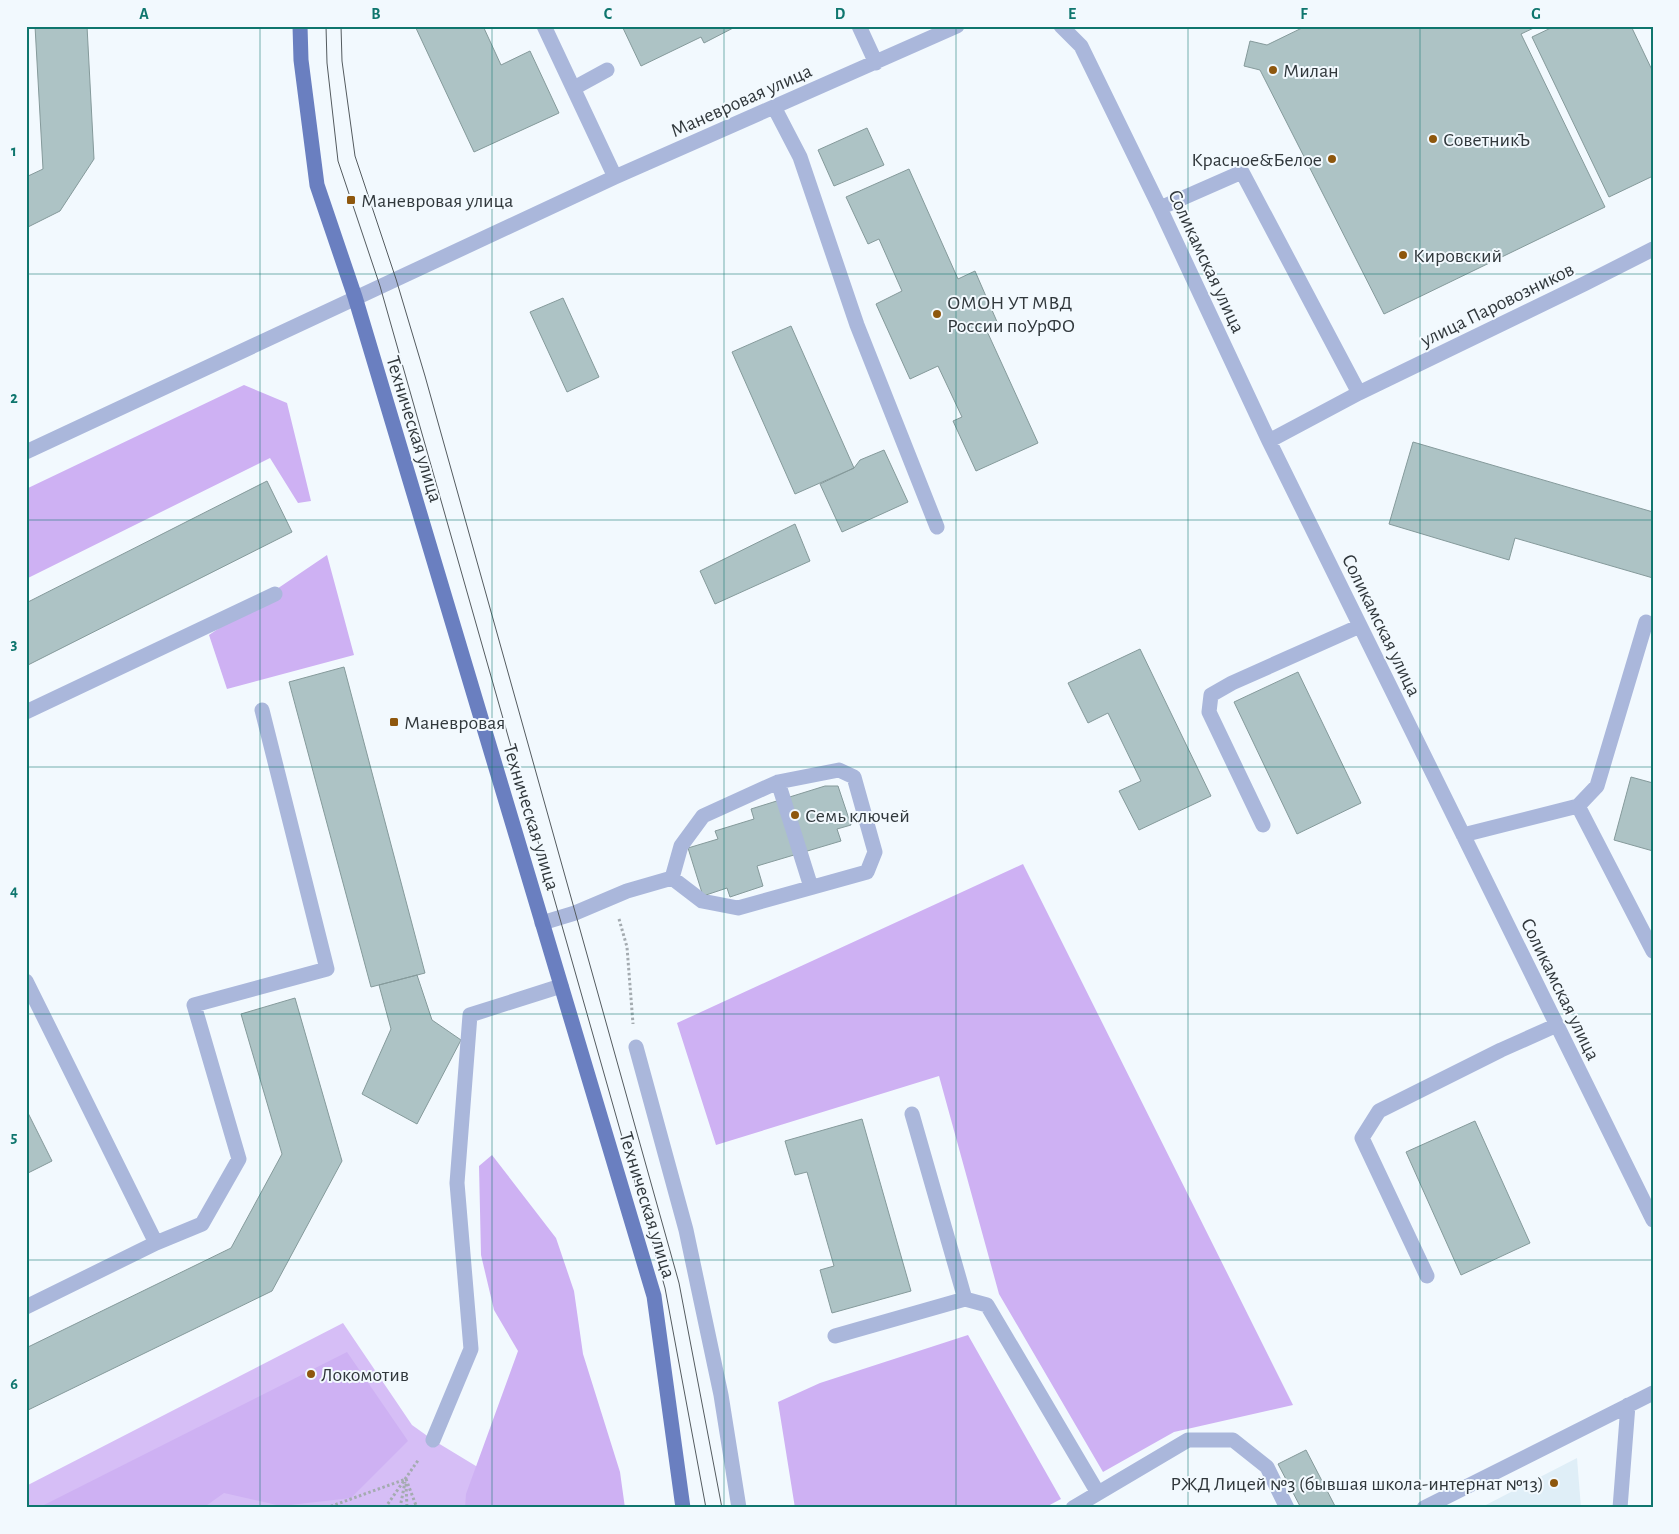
<svg xmlns="http://www.w3.org/2000/svg" width="1679" height="1534" viewBox="0 0 1679 1534" font-family="'Alegreya Sans',sans-serif">
	<rect width="100%" height="100%" fill="#f2f9fe"/>
	<path fill="#dfeef7" d="M1577,1458L1581,1508H1480Z"/>
	<path fill="#d6bef6" d="M343,1323L412,1425L433,1440L499,1480L538,1508H26V1486Z"/>
	<path fill="#ceb1f3" d="M244,385L287,403L311,501L298,503L270,458L26,579V489Z
		M327,555L354,655L227,689L209,635Z
		M1023,864L1293,1405L1174,1432L1103,1472L999,1294L939,1076L716,1145L677,1023Z
		M492,1155L556,1238L574,1291L583,1354L620,1472L625,1508H465L466,1494L518,1351L494,1310L481,1255L479,1166Z
		M968,1335L1061,1499L1044,1508H795L778,1402L820,1383Z
		M347,1352L408,1441L351,1498L281,1506L224,1493L203,1508H38Z"/>
	<path fill="#adc3c5" stroke="#859a9b" d="M35,26H87L94,159L60,211L26,228V177L43,169Z
		M415,26H483L501,65L530,51L559,113L474,152Z
		M622,26H737L704,43L701,37L641,66Z
		M1306,26H1538L1521,34L1605,207L1384,314L1260,70L1244,66L1250,41L1267,45Z
		M1555,26H1631L1653,72V176L1609,197L1532,37Z
		M867,128L884,165L834,186L818,150Z
		M909,169L958,279L975,271L998,324L986,329L1038,443L976,471L953,421L962,417L938,366L910,379L876,304L902,291L879,239L868,244L846,197Z
		M563,298L599,377L567,392L530,312Z
		M791,326L854,468L795,494L732,352Z
		M1413,442L1653,512V578L1515,538L1509,560L1389,524Z
		M884,450L908,502L842,532L820,484L854,468L860,460Z
		M267,481L292,532L26,666V603Z
		M795,524L810,561L715,604L700,571Z
		M1140,649L1211,796L1139,830L1119,791L1141,781L1108,713L1088,723L1068,683Z
		M344,667L425,973L371,987L289,682Z
		M1298,672L1361,803L1297,834L1234,702Z
		M1631,777L1653,783V851L1614,840Z
		M825,786H838L851,825L837,829L841,841L757,866L763,886L730,897L727,888L703,896L688,848L718,839L715,831L754,819L751,809Z
		M417,975L432,1020L461,1040L417,1124L362,1094L391,1029L379,985Z
		M295,998L342,1161L272,1291L26,1411V1348L231,1248L282,1154L241,1014Z
		M26,1109L52,1161L26,1174Z
		M862,1119L911,1291L832,1313L820,1270L834,1266L807,1172L795,1175L785,1141Z
		M1475,1121L1530,1243L1461,1275L1406,1152Z
		M1306,1450L1336,1508H1301L1278,1464Z"/>
	<g fill="none" stroke-linecap="round" stroke-linejoin="round">
		<path stroke="#a4abb0" stroke-width="3" stroke-dasharray="2.5 2.5" stroke-linecap="butt" d="M619,919L627,947L633,1024
			M406,1479L417,1508
			M406,1484L407,1508
			M326,1508L406,1479
			M385,1508L419,1459
			M400,1508L405,1482"/>
		<path stroke="#aab7db" stroke-width="15" d="M544,26L615,177
			M859,26L876,63
			M1061,26L1081,46L1160,208L1269,441L1653,1220
			M574,88L607,70
			M774,107L800,157L857,325L937,527
			M1160,208L1242,172L1359,393L1269,441
			M1359,393L1584,284L1653,249
			M26,452L615,177L957,26
			M26,712L275,594
			M778,782L811,887
			M1578,806L1653,951
			M1263,825L1209,712L1211,695L1232,683L1360,626
			M1463,835L1578,806L1597,786L1646,622
			M542,923L575,913L627,891L672,878L702,901L738,908L867,872L875,852L854,777L839,770L778,782L703,816L681,846L672,878
			M26,981L156,1243L202,1224L239,1159L194,1005L327,969L262,710
			M636,1047L686,1230L721,1395L739,1508
			M912,1114L965,1299
			M1427,1276L1362,1138L1379,1111L1501,1050L1557,1025
			M26,1307L156,1243
			M835,1336L965,1299L987,1305L1098,1493
			M433,1440L471,1349L457,1183L470,1015L561,986
			M1073,1508L1188,1440H1233L1267,1467L1287,1508
			M1424,1508L1653,1393
			M1620,1508L1628,1405"/>
		<path stroke="#6a7fc0" stroke-width="15" d="M300,26L301,60L317,185L355,297L654,1296L683,1508"/>
		<path stroke="#545b5f" stroke-width="1" d="M326,26L327,63L338,161L380,286L665,1288L706,1508
			M341,26L342,61L355,156L396,279L425,376L679,1283L722,1508"/>
	</g>
	<path fill="none" stroke="#0f766e" stroke-width="1" stroke-opacity="0.55" d="M260,26V1508M492,26V1508M724,26V1508M956,26V1508M1188,26V1508M1420,26V1508M26,274H1653M26,520H1653M26,767H1653M26,1014H1653M26,1260H1653"/>
	<g fill="#8e570d" stroke="#f2f9fe" stroke-width="2">
		<circle cx="1273" cy="70" r="5"/>
		<circle cx="1433" cy="139" r="5"/>
		<circle cx="1332" cy="159" r="5"/>
		<rect x="346" y="195" width="10" height="10" rx="2.5"/>
		<circle cx="1403" cy="255" r="5"/>
		<circle cx="937" cy="314" r="5"/>
		<rect x="389" y="717" width="10" height="10" rx="2.5"/>
		<circle cx="795" cy="815" r="5"/>
		<circle cx="311" cy="1374" r="5"/>
		<circle cx="1554" cy="1483" r="5"/>
	</g>
	<g text-anchor="middle" stroke-width="4" stroke-linejoin="round" paint-order="stroke">
		<g font-size="20" fill="#31383c" stroke="#f2f9fe" text-anchor="start">
			<text x="1283" y="77">Милан</text>
			<text x="1443" y="146">СоветникЪ</text>
			<text x="1322" y="166" text-anchor="end">Красное&amp;Белое</text>
			<text x="361" y="207">Маневровая улица</text>
			<text x="1413" y="262">Кировский</text>
			<text x="947" y="309">ОМОН УТ МВД<tspan x="947" dy="23">России поУрФО</tspan></text>
			<text x="404" y="729">Маневровая</text>
			<text x="805" y="822">Семь ключей</text>
			<text x="321" y="1381">Локомотив</text>
			<text x="1544" y="1490" text-anchor="end">РЖД Лицей №3 (бывшая школа-интернат №13)</text>
		</g>
		<g font-size="20" fill="#31383c" stroke="#f2f9fe">
			<text transform="translate(741 100) rotate(-24)" y="7">Маневровая улица</text>
			<text transform="translate(1207 261) rotate(65)" y="7">Соликамская улица</text>
			<text transform="translate(1497 304) rotate(-26)" y="7">улица Паровозников</text>
			<text transform="translate(415 429) rotate(73)" y="7">Техническая улица</text>
			<text transform="translate(1382 625) rotate(64)" y="7">Соликамская улица</text>
			<text transform="translate(532 817) rotate(73)" y="7">Техническая улица</text>
			<text transform="translate(1561 989) rotate(64)" y="7">Соликамская улица</text>
			<text transform="translate(648 1205) rotate(73)" y="7">Техническая улица</text>
		</g>
	</g>
	<rect width="1679" height="1534" fill="none" stroke="#f2f9fe" stroke-width="55"/>
	<rect x="28" y="28" width="1624" height="1478" fill="none" stroke="#0f766e" stroke-width="2"/>
	<g font-size="16" text-anchor="middle" font-weight="bold" fill="#0f766e">
		<text x="144" y="19">A</text>
		<text x="376" y="19">B</text>
		<text x="608" y="19">C</text>
		<text x="840" y="19">D</text>
		<text x="1072" y="19">E</text>
		<text x="1304" y="19">F</text>
		<text x="1536" y="19">G</text>
		<text x="14" y="156">1</text>
		<text x="14" y="403">2</text>
		<text x="14" y="649">3</text>
		<text x="14" y="896">4</text>
		<text x="14" y="1142">5</text>
		<text x="14" y="1389">6</text>
	</g>
</svg>
